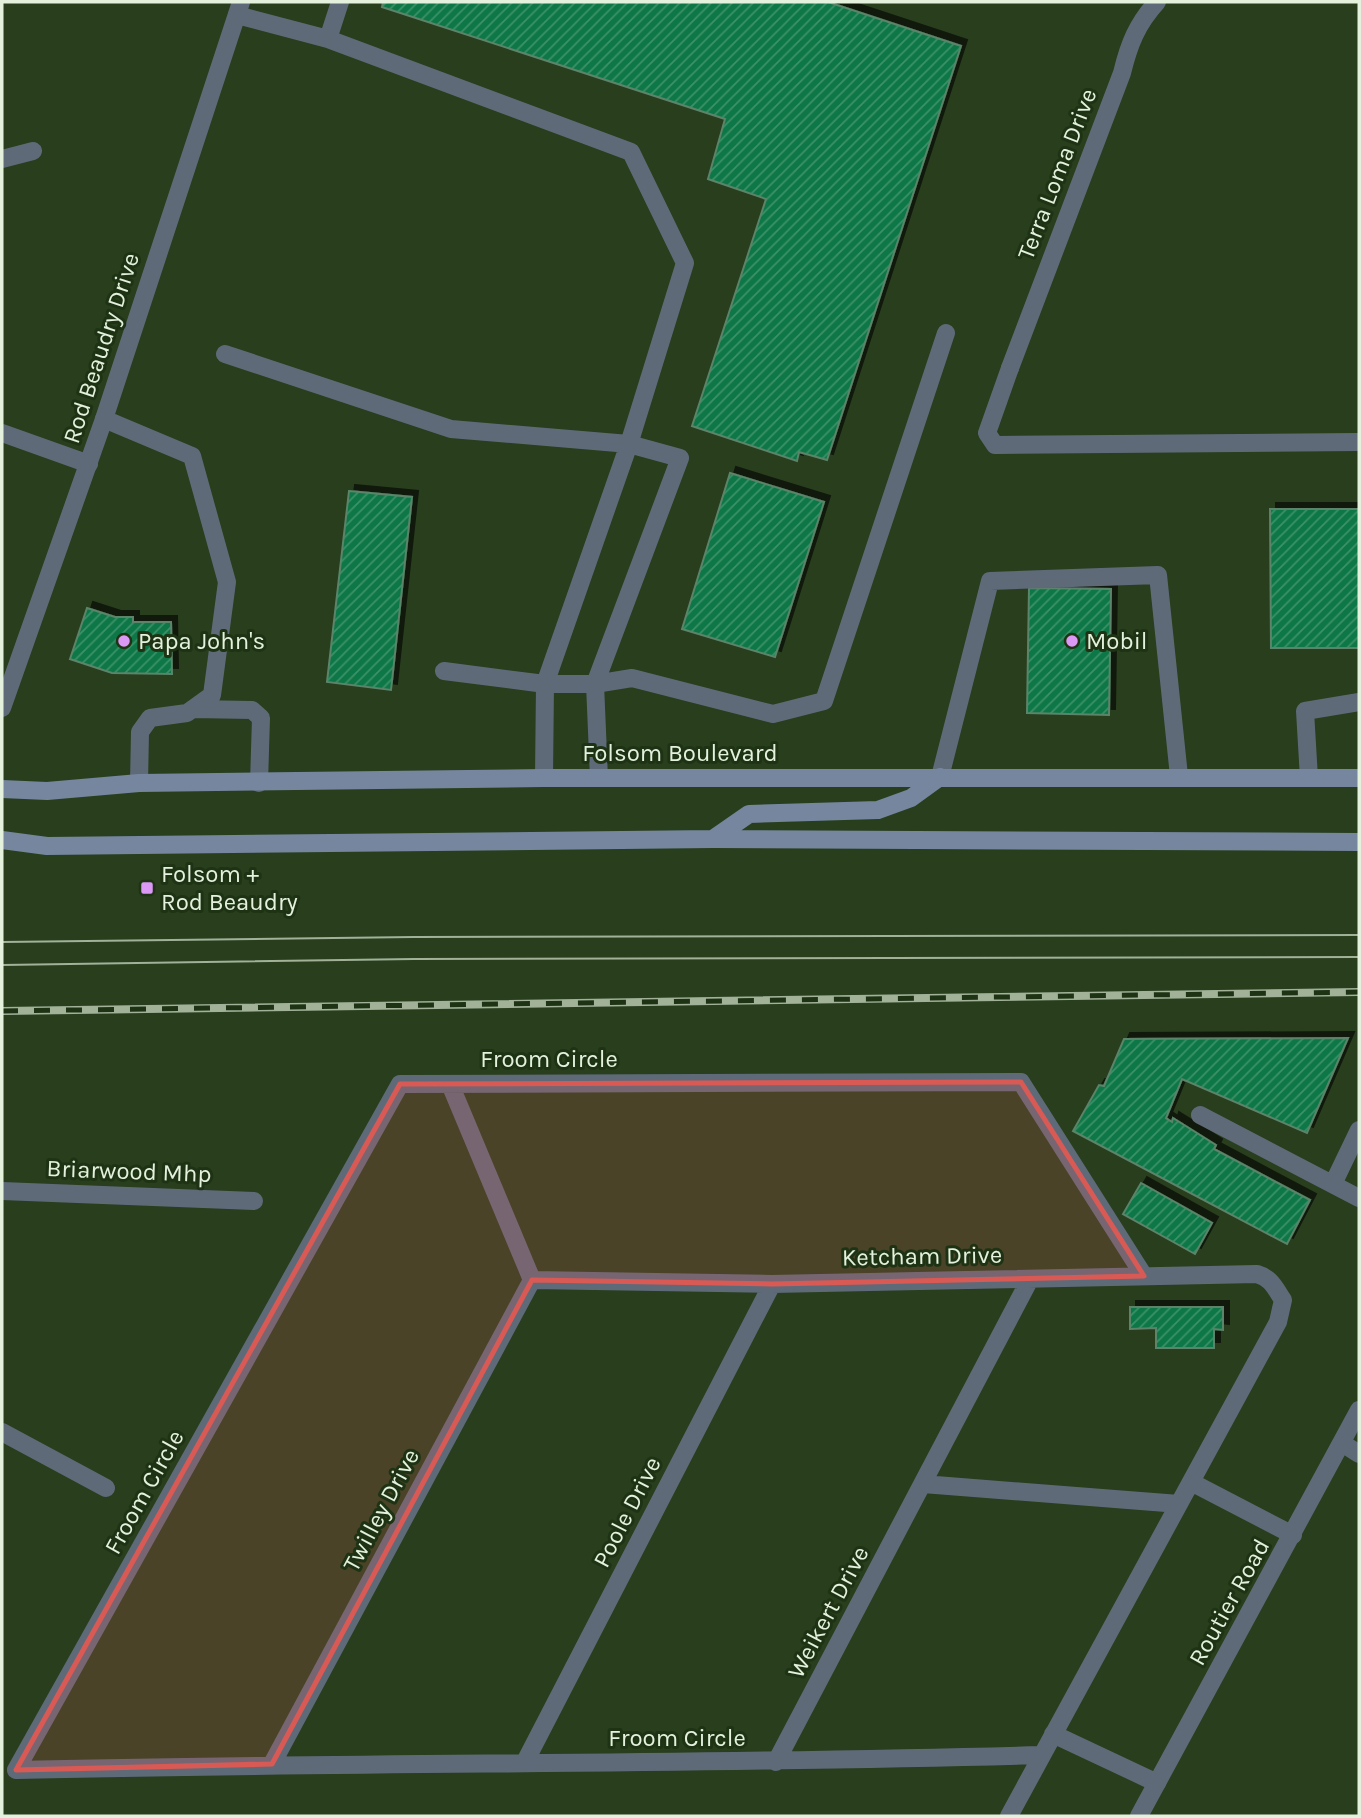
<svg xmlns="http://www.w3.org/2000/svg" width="1361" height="1818" viewBox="0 0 1361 1818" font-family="Karla,sans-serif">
	<defs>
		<pattern id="building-hatch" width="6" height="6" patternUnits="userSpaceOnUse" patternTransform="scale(1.75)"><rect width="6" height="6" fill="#0e7746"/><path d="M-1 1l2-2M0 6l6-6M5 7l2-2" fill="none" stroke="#3d9169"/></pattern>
		<filter id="shadow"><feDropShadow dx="6" dy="-6" stdDeviation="0" flood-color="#0009"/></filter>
	</defs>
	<rect width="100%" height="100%" fill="#283e1d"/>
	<path fill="url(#building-hatch)" stroke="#5b846a" stroke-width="2" filter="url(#shadow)" d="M383,2H828L961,46L827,460L799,452L797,461L692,426L766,199L708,179L725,119L382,7Z
		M730,473L824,502L775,657L682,629Z
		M349,491L412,497L391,690L327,682Z
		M1270,509H1359V648H1271Z
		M1029,588L1111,589L1109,715L1027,713Z
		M87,608L115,617H133V622H171L172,674L112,673L70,659Z
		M1348,1038L1307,1133L1182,1079L1166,1118L1172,1122L1173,1118L1216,1145L1214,1149L1310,1200L1287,1244L1073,1131L1099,1085L1104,1086L1124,1039Z
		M1141,1183L1212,1223L1195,1254L1123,1214Z
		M1130,1307H1223V1330L1214,1329V1348H1156V1328L1130,1329Z"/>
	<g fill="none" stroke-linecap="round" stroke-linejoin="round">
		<path stroke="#5f6a79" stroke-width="18" d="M340,2L328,39L631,152L685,263L629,444L680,458L595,684L599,778
			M237,15L328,39
			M225,354L451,429L629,444L545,684L544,778
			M1010,368L987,433L995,445L1359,442
			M104,419L192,456L227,582L212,695L187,713L150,718L140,732L139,783
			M2,433L89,464
			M444,671L545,684H595L632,678L773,714L824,701L946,333
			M193,709L252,710L261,718L259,783
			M940,777L990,581L1158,575L1179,776
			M1309,778L1305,711L1359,702
			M1200,1115L1359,1198
			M1333,1184L1359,1130
			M1342,1443L1359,1454"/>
		<path stroke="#5f6a79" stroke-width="18" d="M2,159L33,151
			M1010,368L1122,73C1129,44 1137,24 1157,2
			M450,1084L532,1280L772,1284L1257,1274C1271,1278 1275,1288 1283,1300L1278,1322L1009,1816
			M2,1191L254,1201
			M2,1432L106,1488
			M1191,1482L1293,1535
			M923,1484L1179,1504
			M1053,1734L1157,1783
			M525,1762L772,1284
			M776,1762L1030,1279
			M272,1764L532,1280
			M16,1770L400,1084L1021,1082L1144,1276
			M16,1770C358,1762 700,1765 1041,1755"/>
		<path stroke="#5f6a79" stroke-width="18" d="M2,708L104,419L241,2
			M1139,1816L1359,1410"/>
		<path stroke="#75869e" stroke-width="18" d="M2,789L47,791L139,783L544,778H1359
			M713,839L749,814L878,810L911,798L940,777
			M2,840L47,846L713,839L1359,842"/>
		<path stroke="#a1b299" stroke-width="2" d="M2,942L414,937L1359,935
			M2,965L414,959L1359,957"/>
		<defs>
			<path id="rail" d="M2,1011L1359,992"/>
		</defs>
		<use href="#rail" stroke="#a1b299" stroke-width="8"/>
		<use href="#rail" stroke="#1e3313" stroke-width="5" stroke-dasharray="16" stroke-linecap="butt"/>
	</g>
	<path fill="#d95a55" fill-opacity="0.2" stroke="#d95a55" stroke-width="5" stroke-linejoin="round" d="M1021,1082L1144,1276L772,1284L532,1280L272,1764L16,1770L400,1084Z"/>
	<g fill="#db99f5" stroke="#1e3313" stroke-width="2.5">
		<circle cx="124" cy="641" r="7"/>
		<circle cx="1072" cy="641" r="7"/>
		<rect x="140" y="881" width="14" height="14" rx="3.5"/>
	</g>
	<g text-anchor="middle" stroke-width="6" stroke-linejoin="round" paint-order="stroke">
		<g font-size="24" fill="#e3f1dd" stroke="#1e3313">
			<text transform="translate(1057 174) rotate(-69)" y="8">Terra Loma Drive</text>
			<text transform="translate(101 348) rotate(-72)" y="8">Rod Beaudry Drive</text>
			<text x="680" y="761">Folsom Boulevard</text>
			<text x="549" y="1067">Froom Circle</text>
			<text transform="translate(129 1171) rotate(2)" y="8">Briarwood Mhp</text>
			<text transform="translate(922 1256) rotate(-1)" y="8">Ketcham Drive</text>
			<text transform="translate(144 1492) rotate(-61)" y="8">Froom Circle</text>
			<text transform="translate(381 1510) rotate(-62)" y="8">Twilley Drive</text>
			<text transform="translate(627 1512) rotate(-63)" y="8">Poole Drive</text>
			<text transform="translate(1229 1602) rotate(-61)" y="8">Routier Road</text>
			<text transform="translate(828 1612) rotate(-62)" y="8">Weikert Drive</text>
			<text x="677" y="1746">Froom Circle</text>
		</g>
		<g font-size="24" fill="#e3f1dd" stroke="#1e3313" text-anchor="start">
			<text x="138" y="649">Papa John's</text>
			<text x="1086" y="649">Mobil</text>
			<text x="161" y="882">Folsom +<tspan x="161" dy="28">Rod Beaudry</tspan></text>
		</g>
	</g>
	<rect width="1361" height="1818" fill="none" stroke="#e3f1dd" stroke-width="7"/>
</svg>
